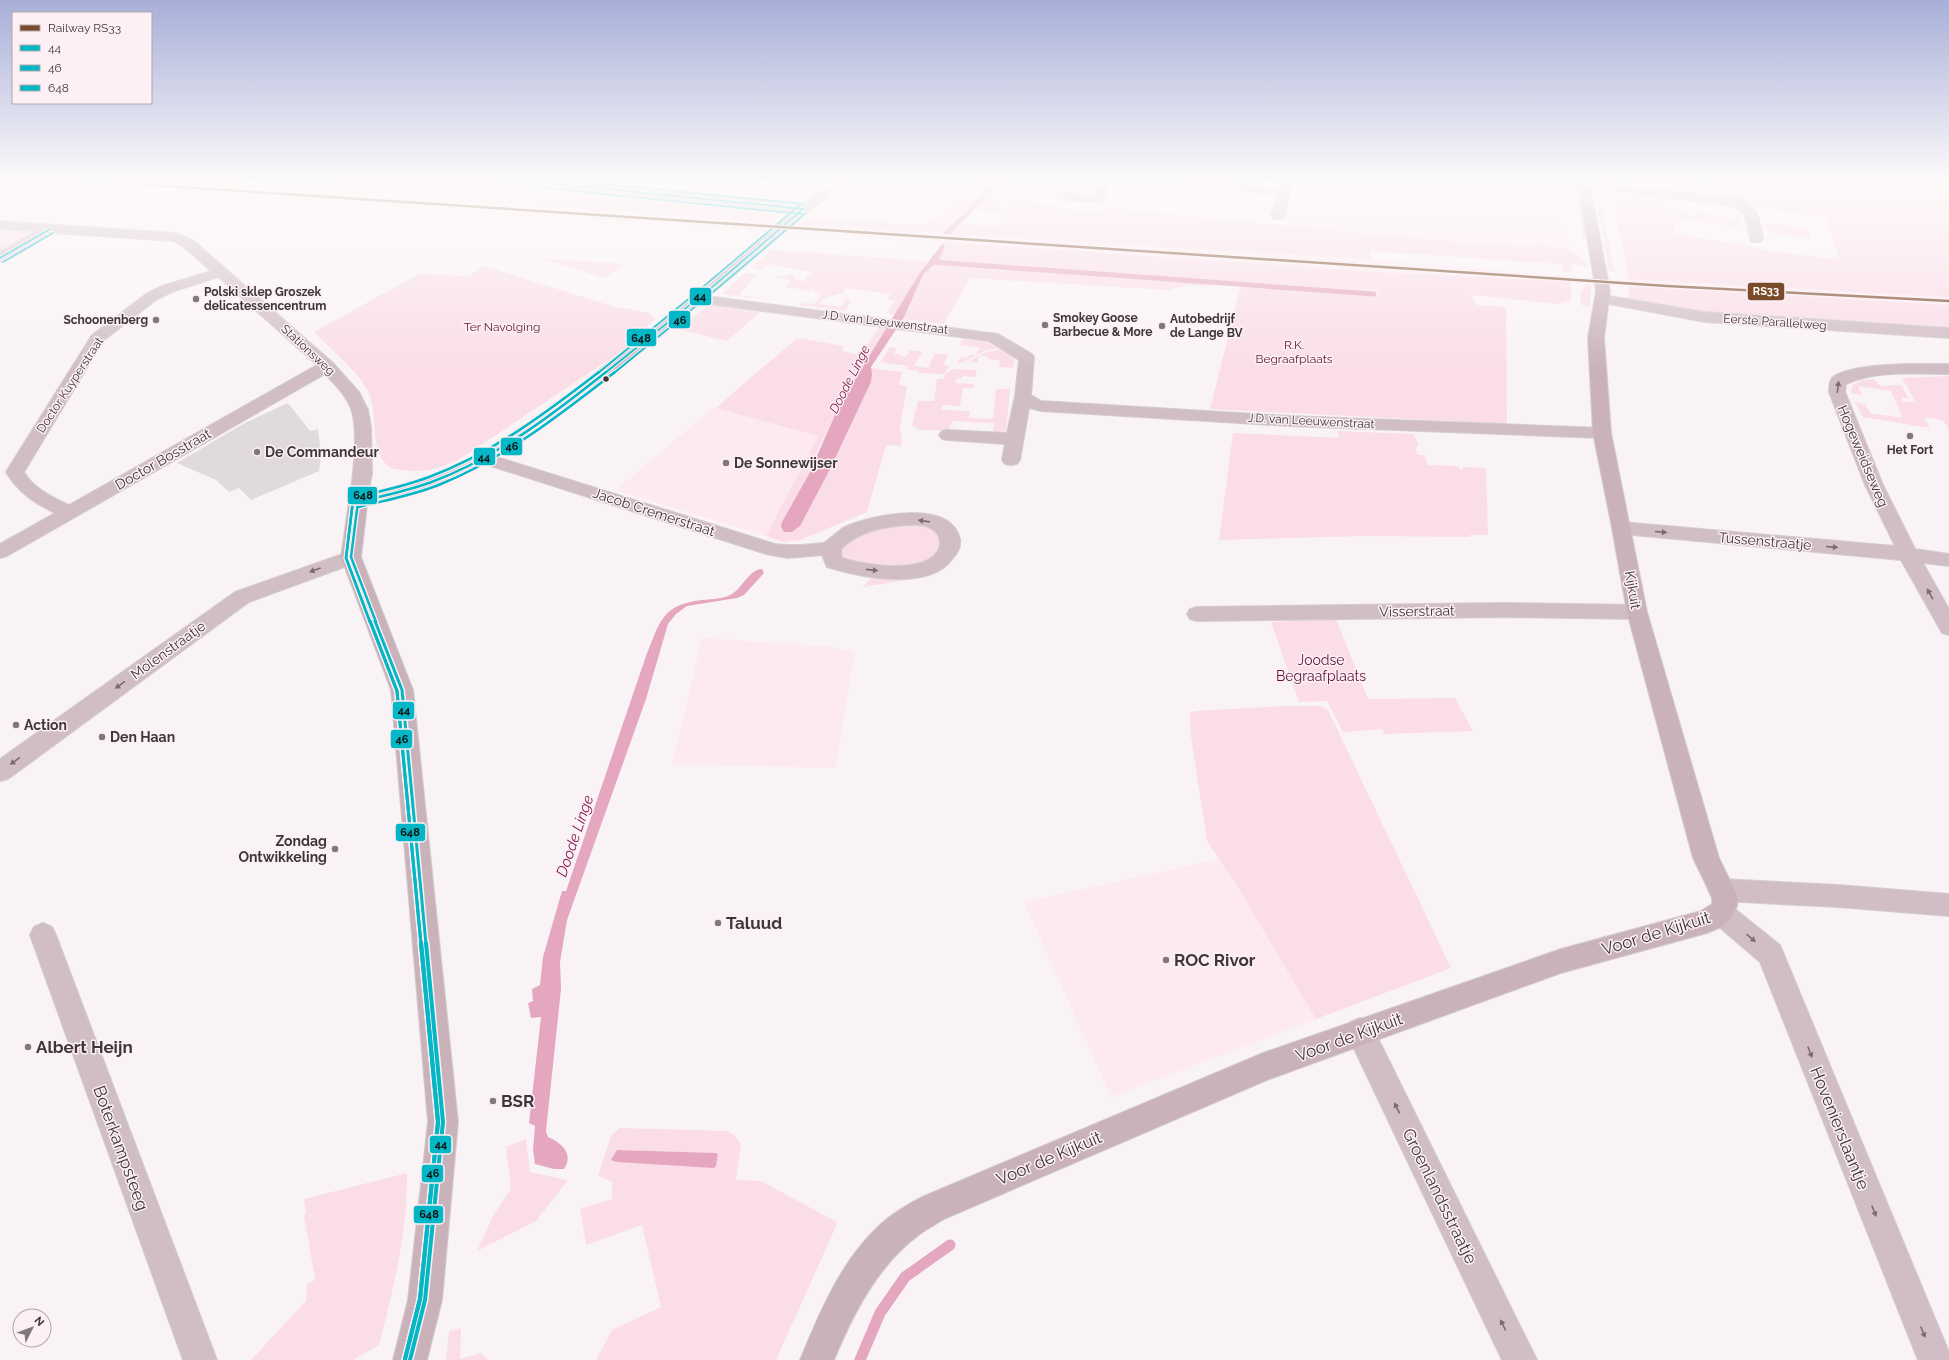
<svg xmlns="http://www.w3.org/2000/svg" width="1949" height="1360" viewBox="0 0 1949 1360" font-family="Raleway,sans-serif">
	<rect width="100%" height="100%" fill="#faf3f5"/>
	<path fill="#fdeaf0" d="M0,180H208L283,185L281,188L770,222L1370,259L1617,280L1629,279L1949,297V305L1378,272L331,203L214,198L191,207L157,206L127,209L76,222L13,217L8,208L14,199L0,198Z
		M1295,188L1563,215L1569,249L1530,248L1381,236L1288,225Z
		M714,407L818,436L766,536L616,490Z
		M702,638L832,647L845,651H855L836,768L672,764Z
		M1220,859L1234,881L1316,1019L1111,1097L1024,902Z"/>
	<path fill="#fadde7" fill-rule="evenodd" d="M332,180H482L771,208L778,211L780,215L770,222L281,188L287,183L324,185Z
		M972,180H990L973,205L943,233L801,224L809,217L927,225L955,200Z
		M999,180H1014L1002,198V204L1008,207C1013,197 1016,189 1023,180H1031L1019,201L1058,204L1057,209L1102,212V207L1379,235L1521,247C1543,246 1579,243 1589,268L1573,263L1571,272H1564L1561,264L1369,251L1370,259L950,234L959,223L996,227L1005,212L994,214L975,210L982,201L995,194Z
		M1608,180H1696C1687,190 1686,192 1672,191L1670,187L1617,181L1618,185L1609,184Z
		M1705,180H1949V297L1629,279L1610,188L1663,194L1664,208L1688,211V216L1696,217V212L1738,218L1740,228L1688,219L1687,222L1674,220L1675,234L1757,247L1758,249L1839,260L1828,218L1755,207L1744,202L1696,192Z
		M715,182L814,188C790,201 736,191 708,189Z
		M1574,185H1577L1588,240L1583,239Z
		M1599,189L1614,271H1609L1594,191Z
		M1766,222L1808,229L1811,239L1768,232Z
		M7,231L30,232L31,233L0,253V233Z
		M944,242L1378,272L1571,282V300L1557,304L1471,295L1477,305L1506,307L1507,424L1210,409L1241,285L1377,296L1378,291L1054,270L1211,282V286L1187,285L1168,290L970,278L944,324L903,319L923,275L940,259Z
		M771,250L928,261L919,274L896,315L887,313L895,301L887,300L891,294L846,288L842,294L838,293L836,295H831L829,298H824L819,304L841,307L846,299L852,300L845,311L800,305L802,303L814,304L822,293L813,292L815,289H812L810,291L798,290L800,287H797L795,289L785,288L791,280L775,278L777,275L785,277L787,274L796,275L793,279L804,281L811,272L768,264L762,270L751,268Z
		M540,258L624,264L605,278Z
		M484,266L621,309L625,308L649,313L655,319L625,349L463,457C438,471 419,474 390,468C367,449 380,415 368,391C359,372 329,348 314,332L419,274L468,276Z
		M745,273L757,275L739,295L760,298V299L722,294Z
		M1585,284H1591L1590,307L1581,305L1580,295Z
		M1629,286L1949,305V330L1708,314L1628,300Z
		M709,305L760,312L727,341L677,329Z
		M879,327L887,329L838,408L818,450L809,474L800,526L871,382L872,374L871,368L902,372L899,385L907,386L900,426L902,446L886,445L867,512L800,540L784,542L766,536L818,436L716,408L797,338L844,346L842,351L861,355Z
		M963,339L988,342L998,348L986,350L957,365L960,357L967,358L969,355H975L981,348L960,345Z
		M890,347L897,348L894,354H901L900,356L906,357L910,350L922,352L914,366L928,368L935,353L948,355L944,365L950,366L944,374L918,373L919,371L906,369L908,366L880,362Z
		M1000,349L1015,358L1013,368L999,367L1000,360L988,359V356H979L978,362H968L984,353Z
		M954,369L977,370L975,377L963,376L962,378L956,379L955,383L974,384V388H963L960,406L942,405L941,410L970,411L969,418L993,419L996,389H1010L1006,431L993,433L994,423L952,421L949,430H920L912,425L918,401H934L937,379H944L945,374Z
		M1949,376V430L1943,420L1924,417L1930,428L1863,417L1855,402L1865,404L1870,413L1903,418L1891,391L1858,386L1862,395L1851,393L1852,386L1862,380L1873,379L1881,386L1901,385L1909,399L1901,397L1902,401L1916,403L1902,378Z
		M1337,431L1414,434L1419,447H1415L1418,455H1424L1428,465L1459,466L1460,469H1463V467L1486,468L1488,535H1470V537L1365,536L1219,540L1233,433L1339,438Z
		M902,525C924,525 932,522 942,543C939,552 936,557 927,561C911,569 851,568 840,554L841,546C860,533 879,528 902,525Z
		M874,574L925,577L863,587Z
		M1336,619L1368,699L1455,698L1473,731L1385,734L1382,729L1343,732L1327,701L1299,702L1271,622Z
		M1285,706H1322L1328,710L1451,968L1316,1019L1234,881L1207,841L1191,736L1190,713L1195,711Z
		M620,1128L727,1131L734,1135L741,1144L736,1180L761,1181L835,1221L837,1224L776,1360H596L612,1330L661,1307L642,1225L586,1245L580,1209L612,1199V1182L598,1175L611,1136ZM617,1150L716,1153L718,1155L716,1166Z
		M526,1139L530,1172L568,1180L536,1221L477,1251L494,1214L511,1189L506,1147Z
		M407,1173C407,1233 394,1287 379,1345L353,1360H251L306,1301L307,1284L315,1280L304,1215L306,1213L304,1199Z
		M461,1328L460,1359L481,1353L488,1360H446L449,1331Z"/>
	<path fill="#e5a7bf" d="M990,180H999L995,194L982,201L950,234L943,233L973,205Z
		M942,244L945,245L940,259L923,275L903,319L871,367L872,374L871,382L829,471L800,526L792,532H784L781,527L782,522L809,474L838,408L919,274Z
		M762,569L764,573L744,595L737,598L687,606L676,614L668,624L646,699L567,920L560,962L561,989L546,1131L548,1137C562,1143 574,1154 564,1169H554L535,1164L533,1150L535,1126L529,1123L541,1017L531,1018L528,1003L533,1001L532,989L540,985L543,957L562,891H566L646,656C660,622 661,605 702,600C713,599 723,599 732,594C742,588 750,569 762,569Z
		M617,1150L716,1153L718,1154L716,1166L714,1168L617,1162L611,1160Z"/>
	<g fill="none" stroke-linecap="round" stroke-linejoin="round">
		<path stroke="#e5a7bf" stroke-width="5" d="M933,262L1374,294"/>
		<path stroke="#e5a7bf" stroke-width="11" d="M860,1360L880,1313L905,1277L950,1245"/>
	</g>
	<path fill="#e0dadc" d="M288,403L310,431L318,429L321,455L319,471L251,500L239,488L229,492L216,480L177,463L243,424Z"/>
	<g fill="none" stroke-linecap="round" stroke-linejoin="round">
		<defs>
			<path id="street" d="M837,180H851L808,212H798L796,209L798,206Z
				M1101,180H1113L1101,202L1061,200L1055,196L1061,192L1093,195Z
				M1180,180H1213L1278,188L1280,180H1292L1285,216L1283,219H1273L1271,216L1276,195L1186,184Z
				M1580,180H1586L1741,199C1759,207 1760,221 1763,239L1761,242H1751L1744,213L1733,206L1584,187L1580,186L1578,183Z
				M0,221L176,233L194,241L333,363L359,392L368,410L371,428L372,473L367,502L365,506L358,508L351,506L349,502C353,480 359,429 351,409C346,395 335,385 325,374L7,556L0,558V544L55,513C34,503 18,492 6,472L92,335L146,294L162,286L211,271L184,247L173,241L53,233L0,262V252L36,231L0,229ZM218,277L317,365L69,505C52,497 34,489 24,472L103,341L156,300L172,292Z
				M699,295L998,334L1032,354L1034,357L1031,395L1041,401L1290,416L1602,428L1608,429L1611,433L1608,437L1602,438L1290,426L1041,411L1029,408L1020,460L1017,464L1011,465L1005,464L1002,460L1005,444L948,440L942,439L939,435L942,431L948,430L1007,433L1015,396L1019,360L989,341L694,302L692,299L694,296Z
				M1603,295L1705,312L1949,328V338L1705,322L1598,302L1596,299L1598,296Z
				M1907,364H1949V374C1915,374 1878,370 1846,384L1845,392L1883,485L1915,549L1949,554V566L1923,563L1949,609V635L1942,633L1901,560L1622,534L1615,532L1612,528L1615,524L1622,522L1895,546L1865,485L1829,392C1829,387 1829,380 1833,377C1848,366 1888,365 1907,364Z
				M481,452L775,544C788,546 810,545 823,543C827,542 839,530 845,527C871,515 950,498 960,539C961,546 958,553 953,558C930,592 859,577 827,567L822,555L788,558L766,554L475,461L472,457L475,453ZM907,525C914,525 922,524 928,527C945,534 943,552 928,560C906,571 865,565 842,558L841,549C859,531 883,527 907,525Z
				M351,551L358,552L361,557L358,562L249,602L8,779L0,781V759L235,592Z
				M1502,603L1637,605L1644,607L1647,612L1644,617L1637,619L1502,617L1197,621L1190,619L1187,614L1190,609L1197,607Z
				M1721,879L1838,885L1949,894V916L1838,907L1721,901L1712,898L1708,890L1712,882Z
				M1721,901L1730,905L1780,945L1949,1352V1360H1918L1760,962L1712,921L1708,913L1712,905Z
				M43,923L52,927L56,935L217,1360H183L30,935L34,927Z
				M1360,1018L1370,1022L1537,1360H1502L1346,1032L1350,1022Z"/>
			<path id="secondary" d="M511,180H549L803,205L810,209L748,264L666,332L578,401L531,435L482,465L446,483L423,491L367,505L361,557L413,690L458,1122L442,1300L427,1360H393L408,1300L428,1122L391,690L341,557L349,502L351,498C379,491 407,486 433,475C502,447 563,398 622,352C680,306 737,260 792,212L517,184Z
				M1577,180H1589L1610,291L1604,338L1611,433L1647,612L1719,858L1738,897L1737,906L1730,920L1721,927L1707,933L1561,973L1267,1080L944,1219C936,1224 928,1228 920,1234C878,1265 854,1312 834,1360H800C820,1312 841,1260 881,1224C893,1213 907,1205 922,1197L1263,1053L1561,949L1701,911L1712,904V897L1693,858L1627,612L1612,528L1593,433L1588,338L1596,291Z"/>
		</defs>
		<use href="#street" stroke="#d4ced0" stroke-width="2"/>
		<use href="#secondary" stroke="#d4ced0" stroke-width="2"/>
		<use href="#street" fill="#d1bec5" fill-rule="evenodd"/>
		<use href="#secondary" fill="#cab2bb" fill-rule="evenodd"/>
		<path stroke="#baaeb3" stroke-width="2" stroke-dasharray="3 3" stroke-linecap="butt" d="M66,180L119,183
			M178,180L194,181"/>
		<defs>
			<path id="bus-1-far3" d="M517,180L803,209
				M0,258L50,229
				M605,373L717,283L803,209"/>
			<path id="bus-1-far2" d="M358,502L351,557L376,622
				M358,502C382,496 406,491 429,483C495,459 552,415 606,372"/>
			<path id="bus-1-far1" d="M375,621L402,690L426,944"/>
			<path id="bus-1" d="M410,1360L425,1300L443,1122L426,943"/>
			<path id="bus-2-far3" d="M516,185L802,214
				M3,262L53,233
				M614,373L719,287L806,213"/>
			<path id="bus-2-far2" d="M353,501L346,558L370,622
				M359,507C386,500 415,495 441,484C505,458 561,414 615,372"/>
			<path id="bus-2-far1" d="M370,621L397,691L421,944"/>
			<path id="bus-2" d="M405,1359L420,1299L438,1122L421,943"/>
			<path id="bus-3-far3" d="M562,180L804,204
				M598,373L691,297L800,205"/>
			<path id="bus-3-far2" d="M370,622L346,558L353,500L356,497C381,491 406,486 429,477C492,454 547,412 599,372"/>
			<path id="bus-3-far1" d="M370,621L397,691L421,944"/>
			<path id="bus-3" d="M405,1359L420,1299L438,1122L421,943"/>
		</defs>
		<use href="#bus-1-far3" stroke="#fdf0f4" stroke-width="4"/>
		<use href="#bus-1-far2" stroke="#fdf0f4" stroke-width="5"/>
		<use href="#bus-1-far1" stroke="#fdf0f4" stroke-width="6"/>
		<use href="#bus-1" stroke="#fdf0f4" stroke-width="7"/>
		<use href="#bus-2-far3" stroke="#fdf0f4" stroke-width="4"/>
		<use href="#bus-2-far2" stroke="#fdf0f4" stroke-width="5"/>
		<use href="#bus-2-far1" stroke="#fdf0f4" stroke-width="6"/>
		<use href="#bus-2" stroke="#fdf0f4" stroke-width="7"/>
		<use href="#bus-3-far3" stroke="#fdf0f4" stroke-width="4"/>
		<use href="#bus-3-far2" stroke="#fdf0f4" stroke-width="5"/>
		<use href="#bus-3-far1" stroke="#fdf0f4" stroke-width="6"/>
		<use href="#bus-3" stroke="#fdf0f4" stroke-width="7"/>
		<use href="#bus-1-far3" stroke="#03b7c6" stroke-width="2"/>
		<use href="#bus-1-far2" stroke="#03b7c6" stroke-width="2.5"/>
		<use href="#bus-1-far1" stroke="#03b7c6" stroke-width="3"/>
		<use href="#bus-1" stroke="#03b7c6" stroke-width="4"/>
		<use href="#bus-2-far3" stroke="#03b7c6" stroke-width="2"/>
		<use href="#bus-2-far2" stroke="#03b7c6" stroke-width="2.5"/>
		<use href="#bus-2-far1" stroke="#03b7c6" stroke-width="3"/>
		<use href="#bus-2" stroke="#03b7c6" stroke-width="4"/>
		<use href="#bus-3-far3" stroke="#03b7c6" stroke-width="2"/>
		<use href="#bus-3-far2" stroke="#03b7c6" stroke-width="2.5"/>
		<use href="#bus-3-far1" stroke="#03b7c6" stroke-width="3"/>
		<use href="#bus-3" stroke="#03b7c6" stroke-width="4"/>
		<defs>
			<path id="rail-1" d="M119,183L1667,286L1949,301"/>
		</defs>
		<use href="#rail-1" stroke="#fdf0f4" stroke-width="4.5"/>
		<use href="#rail-1" stroke="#7a4b2a" stroke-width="2.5"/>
	</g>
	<defs><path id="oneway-solid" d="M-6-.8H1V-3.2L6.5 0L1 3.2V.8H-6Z"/></defs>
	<g fill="#796c71">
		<use href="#oneway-solid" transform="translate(1838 387) rotate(-83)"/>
		<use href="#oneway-solid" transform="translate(924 521) rotate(-172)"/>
		<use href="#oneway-solid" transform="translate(1661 532) rotate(5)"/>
		<use href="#oneway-solid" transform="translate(1832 547) rotate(5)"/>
		<use href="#oneway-solid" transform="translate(315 570) rotate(160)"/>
		<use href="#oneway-solid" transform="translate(872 570) rotate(6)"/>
		<use href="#oneway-solid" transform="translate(1930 594) rotate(-119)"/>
		<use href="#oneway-solid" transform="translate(120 685) rotate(144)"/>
		<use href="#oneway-solid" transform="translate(15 761) rotate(144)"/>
		<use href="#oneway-solid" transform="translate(1751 938) rotate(40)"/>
		<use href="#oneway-solid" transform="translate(1810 1052) rotate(68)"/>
		<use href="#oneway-solid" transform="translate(1397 1108) rotate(-116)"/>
		<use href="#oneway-solid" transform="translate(1874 1211) rotate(68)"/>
		<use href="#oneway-solid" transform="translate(1503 1325) rotate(-116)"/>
		<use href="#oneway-solid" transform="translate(1923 1332) rotate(68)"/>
	</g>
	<linearGradient id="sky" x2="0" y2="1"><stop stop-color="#a7afd8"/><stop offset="0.49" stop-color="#fdfafa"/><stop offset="1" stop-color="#fdfafa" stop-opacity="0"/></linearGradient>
	<rect width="1949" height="370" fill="url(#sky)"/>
	<g fill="#80787b" stroke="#fdf0f4" stroke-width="1.5">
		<circle cx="196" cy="299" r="4"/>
		<circle cx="156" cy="320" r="4"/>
		<circle cx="1045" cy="325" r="4"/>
		<circle cx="1162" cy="326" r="4"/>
		<circle cx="1910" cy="436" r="4"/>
		<circle cx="257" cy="452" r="4"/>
		<circle cx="726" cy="463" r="4"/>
		<circle cx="16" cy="725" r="4"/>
		<circle cx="102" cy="737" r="4"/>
		<circle cx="335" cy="849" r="4"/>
		<circle cx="718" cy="923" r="4"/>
		<circle cx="1166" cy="960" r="4"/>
		<circle cx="28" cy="1047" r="4"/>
		<circle cx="493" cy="1101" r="4"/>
	</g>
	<circle fill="#3e3639" stroke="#fdf0f4" stroke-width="1.5" cx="606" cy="379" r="3.5"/>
	<g text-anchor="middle" stroke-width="3" stroke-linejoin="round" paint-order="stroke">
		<g font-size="12" font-weight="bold" fill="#3e3639" stroke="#fdf0f4" text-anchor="start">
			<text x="204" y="296">Polski sklep Groszek<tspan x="204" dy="14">delicatessencentrum</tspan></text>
			<text x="1053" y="322">Smokey Goose<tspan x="1053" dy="14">Barbecue &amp; More</tspan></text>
			<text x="1170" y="323">Autobedrijf<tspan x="1170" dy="14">de Lange BV</tspan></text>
			<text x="148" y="324" text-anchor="end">Schoonenberg</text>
			<text x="1910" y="454" text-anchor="middle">Het Fort</text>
		</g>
		<g font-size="12" fill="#3e3639" stroke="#fdf0f4">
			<text transform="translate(885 322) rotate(7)" y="4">J.D. van Leeuwenstraat</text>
			<text transform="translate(1775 322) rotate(4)" y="4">Eerste Parallelweg</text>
			<text transform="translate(308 350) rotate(43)" y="4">Stationsweg</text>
			<text transform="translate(70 385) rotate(-57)" y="4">Doctor Kuyperstraat</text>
			<text transform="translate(1311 421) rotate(3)" y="4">J.D. van Leeuwenstraat</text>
		</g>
		<g font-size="12" fill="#60143a" stroke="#fdf0f4">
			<text x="502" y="331">Ter Navolging</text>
			<text x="1294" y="349">R.K.<tspan x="1294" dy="14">Begraafplaats</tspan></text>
		</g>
		<g font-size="13" font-style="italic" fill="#7c164a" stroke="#fdf0f4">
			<text transform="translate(849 379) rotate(-63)" y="5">Doode Linge</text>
		</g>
		<g font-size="14" font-weight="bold" fill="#3e3639" stroke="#fdf0f4" text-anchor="start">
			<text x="265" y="457">De Commandeur</text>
			<text x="734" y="468">De Sonnewijser</text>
			<text x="24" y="730">Action</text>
			<text x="110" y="742">Den Haan</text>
			<text x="327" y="846" text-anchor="end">Zondag<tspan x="327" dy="16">Ontwikkeling</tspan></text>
		</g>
		<g font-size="14" fill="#3e3639" stroke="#fdf0f4">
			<text transform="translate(1863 456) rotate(67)" y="5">Hogeweidseweg</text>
			<text transform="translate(163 459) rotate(-30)" y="5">Doctor Bosstraat</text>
			<text transform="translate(654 512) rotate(18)" y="5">Jacob Cremerstraat</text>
			<text transform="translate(1765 541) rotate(5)" y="5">Tussenstraatje</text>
			<text transform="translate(1633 590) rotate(80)" y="5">Kijkuit</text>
			<text transform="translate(1417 611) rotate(-1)" y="5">Visserstraat</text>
			<text transform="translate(168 650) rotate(-36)" y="5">Molenstraatje</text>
		</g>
		<g font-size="14" fill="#60143a" stroke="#fdf0f4">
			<text x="1321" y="665">Joodse<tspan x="1321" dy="16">Begraafplaats</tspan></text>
		</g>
		<g font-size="15" font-style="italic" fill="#7c164a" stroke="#fdf0f4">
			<text transform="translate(575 836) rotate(-71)" y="5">Doode Linge</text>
		</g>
		<g font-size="17" font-weight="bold" fill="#3e3639" stroke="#fdf0f4" text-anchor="start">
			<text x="726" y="929">Taluud</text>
			<text x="1174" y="966">ROC Rivor</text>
			<text x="36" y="1053">Albert Heijn</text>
			<text x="501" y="1107">BSR</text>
		</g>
		<g font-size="17" fill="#3e3639" stroke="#fdf0f4">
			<text transform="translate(1656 933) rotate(-17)" y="6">Voor de Kijkuit</text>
			<text transform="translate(1349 1037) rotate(-20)" y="6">Voor de Kijkuit</text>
			<text transform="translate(1840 1128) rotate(68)" y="6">Hovenierslaantje</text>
			<text transform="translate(121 1148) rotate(70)" y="6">Boterkampsteeg</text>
			<text transform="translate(1049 1158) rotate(-23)" y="6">Voor de Kijkuit</text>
			<text transform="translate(1440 1196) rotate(64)" y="6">Groenlandsstraatje</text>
		</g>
	</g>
	<g stroke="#fdf0f4" stroke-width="1.5">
		<rect x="1747" y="282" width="38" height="19" rx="4" fill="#7a4b2a"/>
		<rect x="689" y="287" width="23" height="19" rx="4" fill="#03b7c6"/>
		<rect x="668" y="310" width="23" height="19" rx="4" fill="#03b7c6"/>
		<rect x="626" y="328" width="31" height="19" rx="4" fill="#03b7c6"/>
		<rect x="500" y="437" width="23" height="19" rx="4" fill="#03b7c6"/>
		<rect x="473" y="447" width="23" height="19" rx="4" fill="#03b7c6"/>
		<rect x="347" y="486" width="31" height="19" rx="4" fill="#03b7c6"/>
		<rect x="392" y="701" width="23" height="19" rx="4" fill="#03b7c6"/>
		<rect x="390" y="729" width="23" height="20" rx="4" fill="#03b7c6"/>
		<rect x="395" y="823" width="31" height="19" rx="4" fill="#03b7c6"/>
		<rect x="429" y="1135" width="23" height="19" rx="4" fill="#03b7c6"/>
		<rect x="421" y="1164" width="23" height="19" rx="4" fill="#03b7c6"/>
		<rect x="413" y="1205" width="31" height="19" rx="4" fill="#03b7c6"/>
	</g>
	<g font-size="11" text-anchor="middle" font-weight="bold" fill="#fff">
		<text x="1766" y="295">RS33</text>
	</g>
	<g font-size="11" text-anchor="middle" font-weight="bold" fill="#111">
		<text x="700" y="300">44</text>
		<text x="680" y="324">46</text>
		<text x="641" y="342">648</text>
		<text x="512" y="450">46</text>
		<text x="484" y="461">44</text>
		<text x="363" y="499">648</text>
		<text x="404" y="714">44</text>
		<text x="402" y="743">46</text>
		<text x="410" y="836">648</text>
		<text x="441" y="1148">44</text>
		<text x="433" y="1177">46</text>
		<text x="429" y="1218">648</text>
	</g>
	<rect x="12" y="12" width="140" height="92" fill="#fdf0f4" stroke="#b1a6a9"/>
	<rect x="20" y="25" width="20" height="6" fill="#7a4b2a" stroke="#b1a6a9"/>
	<text x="48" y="32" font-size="12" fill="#3e3639">Railway RS33</text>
	<rect x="20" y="45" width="20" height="6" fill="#03b7c6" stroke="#b1a6a9"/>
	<text x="48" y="52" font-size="12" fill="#3e3639">44</text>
	<rect x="20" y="65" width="20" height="6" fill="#03b7c6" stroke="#b1a6a9"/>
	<text x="48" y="72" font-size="12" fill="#3e3639">46</text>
	<rect x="20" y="85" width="20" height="6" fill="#03b7c6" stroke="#b1a6a9"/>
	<text x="48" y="92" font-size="12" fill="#3e3639">648</text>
	<g transform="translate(32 1328) rotate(48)"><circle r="19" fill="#fdf0f4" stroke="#b1a6a9"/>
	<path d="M0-3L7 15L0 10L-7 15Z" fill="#80787b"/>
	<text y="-6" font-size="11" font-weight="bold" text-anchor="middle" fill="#3e3639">N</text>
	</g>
</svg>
